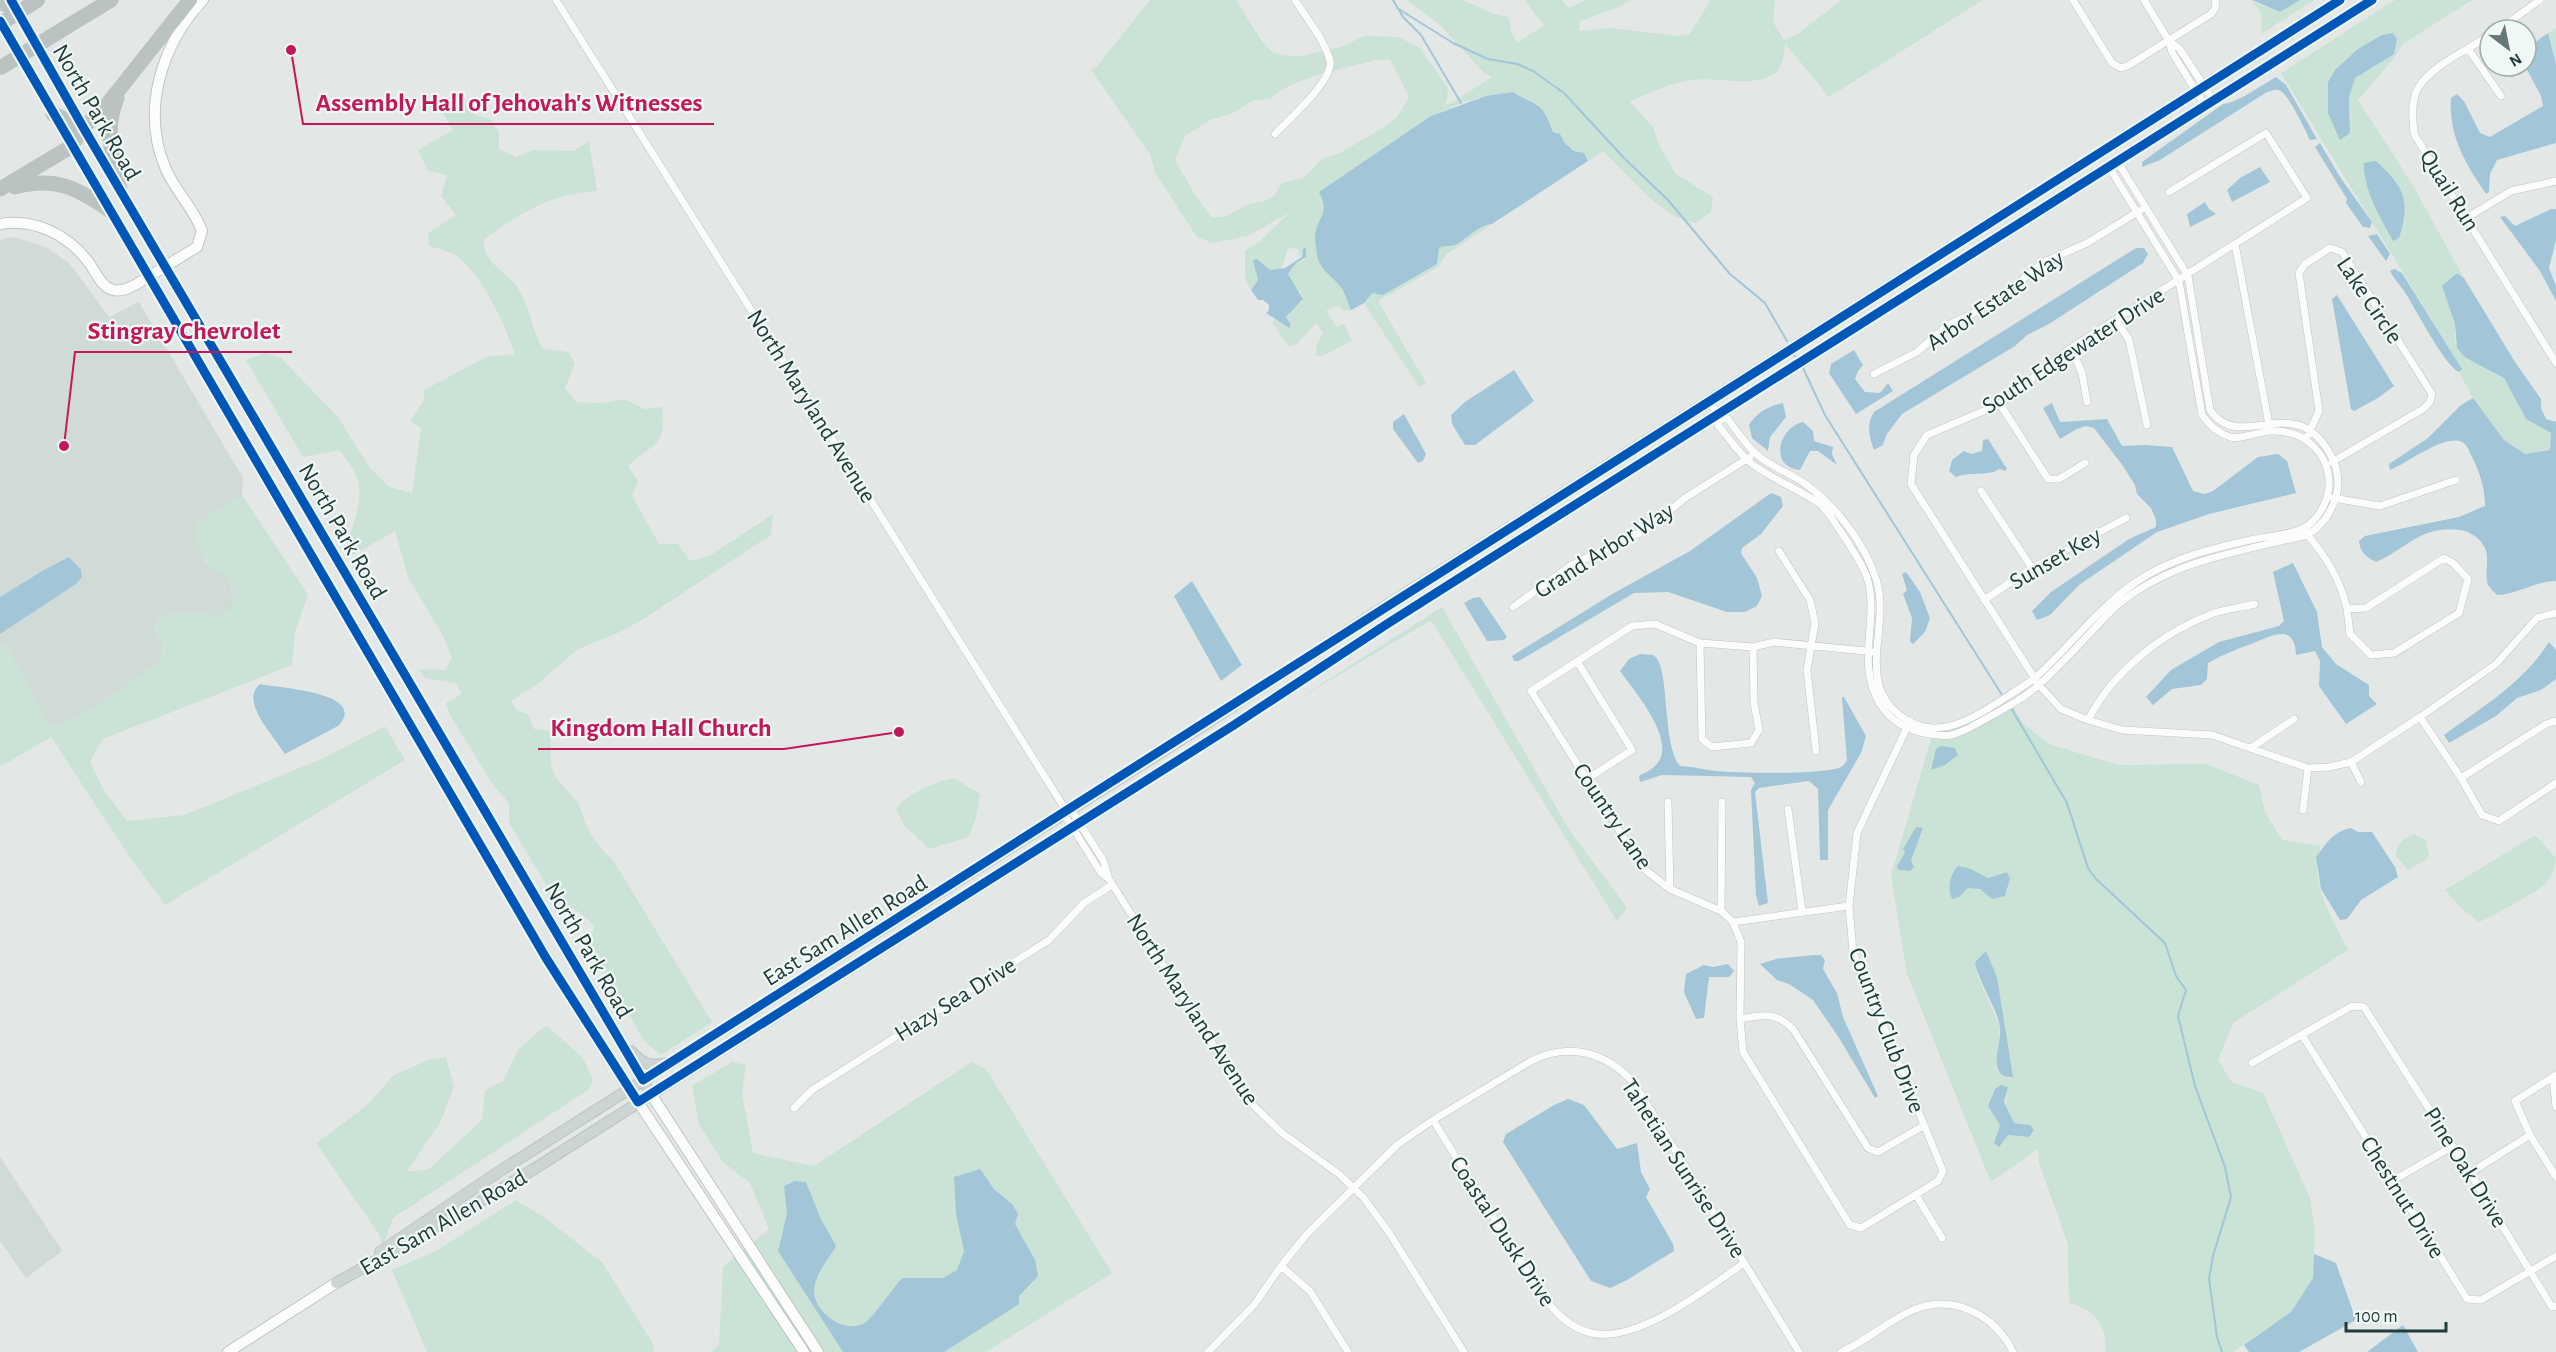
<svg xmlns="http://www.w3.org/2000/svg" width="2556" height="1352" viewBox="0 0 2556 1352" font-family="'Alegreya Sans',sans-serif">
	<rect width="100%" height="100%" fill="#e3e8e7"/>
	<path fill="#d0dad7" d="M13,237L46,247L70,264L109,317L139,302L243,478L242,495L195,525L201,553L206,562L227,575L231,585L234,596L231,609L220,616L188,613L161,616L154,629L163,644L161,661L96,707L54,728L46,721L6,645L0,649V634L76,584L42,571L0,597V240Z
		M0,1157L62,1251L26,1278L0,1241Z"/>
	<path fill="#cbe2d6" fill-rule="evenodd" d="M1150,0H1236L1261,40L1273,53L1296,57L1341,47L1364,36L1398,37L1419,47L1448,88L1447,101L1444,105L1453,102L1492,77L1482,71L1439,24L1407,0H1463L1494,14L1509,17L1511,32L1517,43L1544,25L1524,0H1562L1569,8L1586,0H1630L1619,7L1580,21L1579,31L1611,28L1678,36L1689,34L1711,0H1775L1773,22L1784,40L1796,35L1842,0H1983L1829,97L1785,43C1784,53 1784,66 1775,73C1756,89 1716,76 1692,80C1670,84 1650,91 1630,102L1653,127L1660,147L1676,174L1713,197L1711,212L1696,223C1663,220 1627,174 1603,151L1588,161L1553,133L1547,116L1536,103L1513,92L1486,96L1461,103L1432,116L1324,202L1322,219L1315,234L1320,265L1340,285L1348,299L1351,310L1344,311L1338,305L1326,311L1337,327L1344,324L1352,340L1323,356H1316L1317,344L1323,333L1316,323L1297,344L1289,346L1272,323L1274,319L1289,328L1291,325L1286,318L1294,307L1302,302L1301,293L1288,278V275L1296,263L1304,260L1303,249L1300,258L1299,249L1288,248L1283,265L1279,270H1270L1255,265L1258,280L1251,290L1245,279V251L1259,242L1290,212L1248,236L1213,243L1197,237L1155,173L1150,154L1091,70L1098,65ZM1376,60H1390L1409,97L1396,118L1379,130L1340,153L1323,158L1304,178L1282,183L1274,196L1265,201L1249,204L1224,217H1211L1194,193L1175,160L1185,136L1212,119L1231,114L1254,100L1270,99C1293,77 1346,68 1376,60Z
		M2300,0H2314L2261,34L2262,14L2253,2L2280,12Z
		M2395,0H2472L2403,44L2395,57L2358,100L2411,182L2464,278L2457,273L2442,287L2455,324V342L2466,358L2504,378L2526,419L2551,433L2550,450L2525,454L2504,440L2473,398L2459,372L2462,369L2281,73ZM2382,35L2373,67C2369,69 2363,71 2359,74C2346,83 2350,109 2351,122L2328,113L2330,99L2327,90L2372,42Z
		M2556,28V64L2548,33Z
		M455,94L476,115L491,120L499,133V149L516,157L534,150L574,151L589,141L597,191C549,194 523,212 484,239C483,265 504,268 517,287C530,305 531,328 542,348L568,352L575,363L565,388L576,402L603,403L624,399L645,409L662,407C667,447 654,442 628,466L638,481L632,496L659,544H678L690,561L709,556L773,514L771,535L642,620L620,632L578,649L539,683L511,701L517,710L528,714L534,729L549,731C553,746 547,763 556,777C561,786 571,792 577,802C582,810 583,819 587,827C594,840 602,850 613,860L712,1022L661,1055L645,1042L594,957L591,941L594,926C582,911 568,904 549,900L547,886L509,823V803L493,785L450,715L446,703L462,694L456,683L425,678L419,669L446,670L452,658L443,636L408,577L395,531L353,555L347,545C359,503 371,486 339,450L303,457L246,360L265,353L280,357L338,417L370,468L389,487L412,493L421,428L410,421L424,400V390L488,356L515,355C506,326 479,266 451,253C445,250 436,248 429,246L428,233L456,215L441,196L447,175L428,171L418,150L453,130L438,105Z
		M1489,223L1492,224L1447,254L1438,267L1378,301L1426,383L1419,387L1364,303L1365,299L1372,293L1383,294L1439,253V248L1443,245L1454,246Z
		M242,495L308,595L295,632L292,665L103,739L90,762L103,789L127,821L184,815L324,758L385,726L405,760L165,905L129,856L51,737L0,767V649L6,644L46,721L54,728L96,707L161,661L163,644L154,629L161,616L188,613L220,616L231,609C238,573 224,581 207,562C198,553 196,537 195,525Z
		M1442,607L1568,828L1627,908L1617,921L1432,622H1428L1290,704Z
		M2008,700L2024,724L2049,744L2118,765L2206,764L2259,785L2265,812L2282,840L2321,846C2307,880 2333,920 2348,950L2233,1023L2218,1060L2232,1082L2263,1093L2310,1198L2315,1230L2313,1278L2291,1312L2233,1352H2105C2108,1325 2094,1309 2069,1303L2068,1244L2039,1163L2038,1149L1991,1182L1907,974L1891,875L1933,732L1971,723ZM1923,828L1911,861L1897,866ZM1971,869L1988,878L1998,875L2008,886L2007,893L1985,892L1975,888H1965ZM1986,952L1997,977L2012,1077L2006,1078L1999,1074L1996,1068L2000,1027L1977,974ZM2005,1085L2008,1088C2004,1103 2006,1110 2014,1123L2026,1124L2024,1137L2008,1135L1994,1143L2000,1125Z
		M954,778L980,794L976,817L969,837L929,849L904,825L896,809C906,794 937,781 954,778Z
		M2414,834L2426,840L2429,856L2424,861L2408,870L2396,857C2397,843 2402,839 2414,834Z
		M2535,835L2556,858C2556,867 2551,877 2545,884C2540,890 2487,920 2479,922L2460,907L2445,890Z
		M546,1025L583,1058L593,1080L588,1090L393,1218L383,1245L378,1233L316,1143L365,1107L394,1075L431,1059L446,1057L454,1087L440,1123L406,1172L429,1169L482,1120L485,1090L503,1081L518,1050Z
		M732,1062L746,1065L742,1094L753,1153L814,1166L972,1062L986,1069L1112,1273L986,1352H711L719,1345L723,1267L769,1229L750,1183L723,1162L699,1125L692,1086Z
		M516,1200L542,1216L602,1262L652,1342L654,1352H427L392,1270L436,1251Z"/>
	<path fill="#a2c6d8" d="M2252,0H2300L2280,12Z
		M2393,33L2397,39L2394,54L2355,78L2349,97L2350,133L2340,140L2328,113V82L2335,70L2358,49L2382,35Z
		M2548,33L2556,64V143L2497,160L2490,174L2489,192L2486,194C2466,165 2448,135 2451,98L2457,94L2464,101L2480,133L2490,137L2543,106L2541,96L2525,66L2526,49Z
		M2276,77L2286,85L2317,139L2310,140C2306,131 2289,96 2281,91C2277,88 2271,91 2267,92L2160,160L2142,167V162L2223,104C2237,103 2262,85 2276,77Z
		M1513,92C1538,107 1542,101 1553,132L1560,134L1564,142L1574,151L1584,153L1588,161L1492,224C1481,224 1468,238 1457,244C1450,248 1445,244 1439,248L1437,264L1383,295L1372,293L1364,303L1351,310C1347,301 1346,293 1339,285C1332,276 1321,270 1318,259C1317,257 1315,239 1315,237C1316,218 1331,214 1319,192L1431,116L1486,96Z
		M2320,143L2340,177L2372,222L2370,228L2363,227L2346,203L2347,199L2315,147Z
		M2376,161C2404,187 2411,200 2399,238L2393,241C2381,218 2363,190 2364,163Z
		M2260,167L2270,182L2232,202L2227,190L2240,178Z
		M2205,202L2209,209L2216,214L2190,227L2187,214Z
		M2551,209H2556V240L2549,268L2556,286V301L2540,271L2500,217L2505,216L2515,226Z
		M2377,234L2390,254L2386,261L2368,236Z
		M1306,248V257L1296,263L1288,274L1303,299L1286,317L1291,325L1289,328L1266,313L1269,310V305L1263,300H1258L1251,290L1258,280L1253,260L1257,259L1270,270L1285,268L1302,257L1303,249Z
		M2136,248H2144L2148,254L2143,263L2049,324L2027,335L2015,346L1902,414L1887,434L1883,445L1874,450C1869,436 1866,426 1874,412Z
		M2394,269L2402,273L2462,369L2459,372C2444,365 2417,311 2406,294C2401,286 2394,279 2390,271Z
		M2457,273L2464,278L2515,362L2541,399V408L2546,419L2556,422V581C2533,582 2519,594 2497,595C2495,593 2490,588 2488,585C2484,573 2490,560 2485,548C2480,538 2470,531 2460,530C2421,525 2408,548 2376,562C2366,557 2360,552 2359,541L2365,536L2459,517L2485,506C2485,488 2480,473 2472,457C2469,452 2468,445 2462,442C2444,434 2408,463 2390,470L2389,464L2428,438L2461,405L2473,398L2504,440L2525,454L2550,450L2551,433L2526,419L2504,378L2466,358L2457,348L2455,324L2442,286Z
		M2337,295L2394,386L2378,398L2354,411L2351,409L2332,299Z
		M1854,350L1863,365L1858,371L1855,379L1865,392L1880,393L1888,383L1893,391L1856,414L1829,373L1831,364Z
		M1514,370L1534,401L1475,445H1465L1452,424L1451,415L1465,402Z
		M1783,403L1786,417L1770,437L1768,451L1752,438L1749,425C1757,412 1769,406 1783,403Z
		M2052,403L2060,422L2107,419L2122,446L2145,445L2172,447L2193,491L2205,494L2213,491L2258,457L2278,454L2287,461L2296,493L2209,514L2157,532L2079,585L2050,615L2037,620L2032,611L2051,592L2129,539L2156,527V520L2151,508L2137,494L2135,485L2123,466L2094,428L2086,426L2077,429L2060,439L2043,408Z
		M1404,414L1426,454L1423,461L1418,463L1393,429V422Z
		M1803,422L1813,431L1814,441L1833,447L1832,454L1837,465L1818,451H1810L1800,470C1768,467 1779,427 1803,422Z
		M1988,439L2007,469L2005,471L2000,469C1986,477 1971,471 1956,477L1949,471L1952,460L1964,451L1971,454L1982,451L1983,440Z
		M1771,493L1781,497L1783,506L1761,534L1742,548L1741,553L1757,578L1762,596L1757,606L1745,612H1727L1668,592L1634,593L1519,661H1514L1512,656L1614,593L1690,551Z
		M69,557L81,570L82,577L76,584L0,634V597L42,571Z
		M2293,563L2317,612L2322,647L2336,664L2369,685V696L2377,704L2346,724L2319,686L2320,661L2315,651L2296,655C2295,621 2270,637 2251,644C2236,649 2222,655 2208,663L2207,679L2201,685L2172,689L2153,705L2146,697L2171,670L2219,642L2279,626L2284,621L2273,572Z
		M1906,572L1920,592L1930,618L1925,632L1913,644L1910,641L1912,618L1903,594L1907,590L1902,574Z
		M1192,581L1242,665L1221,681L1174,596Z
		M1480,597L1507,637L1504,640L1487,641L1464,603L1473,598Z
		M2549,642L2556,650V679L2541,690L2517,698L2496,716L2449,743L2444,735C2482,707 2523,683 2549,642Z
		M1640,654L1653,655C1671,665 1661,742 1680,766C1693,766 1704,770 1716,771C1737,773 1826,775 1841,767C1843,766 1846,762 1847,760L1842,697H1844L1866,736L1861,753L1828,810V860H1820L1818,789L1809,781L1759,788L1755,792L1768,903L1759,906L1756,896L1751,790L1755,783L1751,777L1662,775L1640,782L1639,776C1644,773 1651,770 1655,766C1680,743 1634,691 1620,671L1629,659Z
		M260,684C277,688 370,692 338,726L285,754C274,736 239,701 260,684Z
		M1941,746L1955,748L1958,755L1945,765L1931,770L1936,749Z
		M1916,827L1923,828L1911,861L1914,867L1910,871L1898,870L1897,866L1905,853L1903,849Z
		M2351,828L2358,832H2372L2395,867L2398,877L2361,900L2347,919L2340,920L2321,889L2316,857C2327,843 2332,832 2351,828Z
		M1958,866L1971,869L1988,878L2007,872L2010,879L2005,896L1992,899L1980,889L1968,888L1959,897L1952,899C1947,887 1950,875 1958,866Z
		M1986,951L1997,977L2013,1077C1985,1079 2002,1044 2000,1028C1998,1009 1979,984 1975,962Z
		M1813,955H1821L1825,960L1823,969L1837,993L1843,1017L1878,1096L1875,1098L1839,1038L1813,1000L1789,984L1777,980L1760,964L1776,959Z
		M1728,964L1734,971L1729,977H1709L1704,1018L1696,1019L1684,992L1686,974L1704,965L1713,967Z
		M2001,1085L2008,1087L2004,1102L2014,1123L2030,1125L2034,1130L2029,1137L2008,1135L1999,1147L1994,1143L2000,1125L1988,1106L1995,1089Z
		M1568,1099L1584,1105L1617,1149L1637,1143L1641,1172L1650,1189L1646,1197L1673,1244L1674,1251L1627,1280L1610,1288L1591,1281L1503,1142L1506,1134L1554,1105Z
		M980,1169L994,1189L1013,1205L1018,1214L1015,1224L1035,1260L1038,1276L1019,1296V1304L944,1352H843L778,1251L787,1214L784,1186L795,1181L806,1182L820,1217L836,1246C828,1260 814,1275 814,1292C815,1313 846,1336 866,1322C873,1317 894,1287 902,1278H943L957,1270L964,1251L956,1214L954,1177Z
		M2314,1254L2336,1263L2356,1320L2299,1352H2249L2244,1345L2291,1312L2313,1278Z
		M2403,1325L2418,1352H2367Z"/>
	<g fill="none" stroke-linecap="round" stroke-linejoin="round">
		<path stroke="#a2c6d8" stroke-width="2" d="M1393,0L1403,17L1421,35L1461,103
			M1397,8L1453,43L1488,59L1517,64L1533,71L1564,93L1624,158L1668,200L1730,274L1765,303L1787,341
			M1793,352L1796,358
			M1803,368L1825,415L2002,695
			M2011,708L2067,803L2088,868L2096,879L2165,943L2176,976L2186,990L2178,1016L2195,1086L2225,1167L2231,1197L2213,1256L2209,1279L2217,1337L2222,1352"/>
		<defs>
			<path id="street" d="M556,0L1067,812
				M2073,0L2112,63L2121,68L2129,65L2211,14L2216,7L2215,0
				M2144,0L2169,41L2172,52L2205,106
				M2498,30L2540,0
				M2490,35C2468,50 2426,68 2416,92C2411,106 2413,121 2414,134L2556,363
				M2169,41L2179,48L2213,100
				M2469,50L2501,96
				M1275,134C1288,120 1334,80 1330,61C1325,40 1306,18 1295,0
				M2169,192L2266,133L2307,198L2071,348L2000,404L1927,435L1914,455L1911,484L2039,685L2061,709L2088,720L2122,730L2212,735L2308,768L2329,767L2351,762L2420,717L2496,664L2537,618L2556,613
				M2468,217L2511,191L2556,181
				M2235,244L2269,425
				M2116,320L2129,340L2147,425
				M2071,348L2082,373L2087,402
				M1874,374L1917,352L1948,325L1976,312L2003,296L2042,263L2087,243L2141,210
				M1709,401L1721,419H1728C1736,430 1744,442 1754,452C1768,466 1788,472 1804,483C1834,504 1865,543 1876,579C1892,628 1851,686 1907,720C1941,741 1977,716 2005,698C2015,691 2026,685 2036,677C2070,646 2097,609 2136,582C2171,558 2214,548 2255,539C2270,536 2288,535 2302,529C2317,522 2328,503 2329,486C2330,453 2304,430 2272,431C2259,431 2243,440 2230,437C2217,433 2209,425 2202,415L2179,281L2109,167
				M2000,404L2048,479H2059L2085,463
				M1721,419L1718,425C1727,436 1736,449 1746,459C1763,475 1799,489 1820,504C1829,511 1863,565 1867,577C1880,619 1855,663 1880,704C1887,715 1895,723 1908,728C1920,733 1938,737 1951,735C1961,733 1971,727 1980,722C2000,711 2023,699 2040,684C2064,662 2086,637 2108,614C2159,563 2236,552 2303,536C2314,533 2325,521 2330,511C2339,495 2341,478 2333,460C2298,385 2241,456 2210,410L2188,276L2117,161
				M2306,439L2319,411L2299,273L2305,264L2330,248L2342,252L2432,394L2430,402L2423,409L2332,462
				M1981,491L2032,568
				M2333,498L2380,506L2456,480
				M2306,533C2326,557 2340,578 2347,609
				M1779,551L1810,600L1815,623L1807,670L1816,751
				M2444,558L2453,563L2468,579L2459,613L2394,653L2371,655L2350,634L2347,609L2366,608Z
				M1984,600L2032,568L2126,518
				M1513,607L1570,566L1648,529L1685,498L1750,457
				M1700,643L1702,739L1712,747L1751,743L1759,730L1754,703L1753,647
				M1876,652L1774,642L1753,647L1700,643L1655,624L1632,626L1531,691L1643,868L1670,889L1721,911L1733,922L1741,942L1740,1019L1743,1052L1850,1225L1861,1228L1938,1181L1943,1171L1853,952L1849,906L1857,833L1910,721
				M1577,661L1632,750L1587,779
				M2420,717L2461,778L2482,815L2499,821L2556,783
				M2088,720C2112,673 2160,634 2209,615C2223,609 2240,608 2255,604
				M2251,748L2294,719
				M2351,762L2361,782
				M2461,778L2546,724L2556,721
				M1668,802L1670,889
				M1788,809L1802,911
				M1071,810L1103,860L1109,879L1241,1089L1255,1107L1282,1133L1339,1174L1363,1197L1390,1234L1464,1352
				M2303,810L2308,768
				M1064,814L1101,873L1109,879
				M1721,911L1722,802
				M1733,922L1849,906
				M1740,1019C1763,1015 1775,1011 1793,1029L1868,1148L1878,1152L1923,1126
				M2302,1035L2467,1299L2481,1300L2556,1256
				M2252,1063L2352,1006L2364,1007L2470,1173L2552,1307L2556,1306
				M2556,1075L2515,1101L2530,1135L2556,1177
				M2553,1077L2556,1107
				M794,1108L812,1090L1049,940L1084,903L1112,885
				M1433,1120L1541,1294C1554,1311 1569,1328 1591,1333C1637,1344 1708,1288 1744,1263
				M2470,1173L2530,1135
				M2392,1181L2453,1146
				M1916,1195L1942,1238
				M1281,1266L1310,1291L1348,1352
				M1208,1352L1254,1305L1281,1266L1306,1235L1397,1145L1433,1120L1531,1061C1569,1042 1606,1052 1634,1083L1799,1352
				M1841,1352C1867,1341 1887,1321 1913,1310C1953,1293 1995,1315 2013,1352"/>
			<path id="secondary" d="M0,224C34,218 69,235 89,263C96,272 101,287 113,290C121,292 129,288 135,285L197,247L202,231C194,208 174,190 165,167C141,109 162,44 203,0
				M651,1094L818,1352
				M638,1102L804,1352
				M228,1352L336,1283"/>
			<path id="primary" d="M16,8L83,127L651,1094
				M0,21L546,958L633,1095
				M631,1051C642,1064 650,1067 667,1063
				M380,1252L500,1171L1209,722L1365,619L2340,0
				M336,1283L473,1206L542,1164L1234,725L1387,624L2372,0"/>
			<path id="highway" d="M0,2L17,10
				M60,31L111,0
				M117,98C104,129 112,158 120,189
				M53,114L83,127
				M15,187C55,176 77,188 109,210
				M0,189L72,146L83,127L102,111L190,0"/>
		</defs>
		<use href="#street" stroke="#c0c5c4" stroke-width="8"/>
		<use href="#secondary" stroke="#bec6c4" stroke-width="12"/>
		<use href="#primary" stroke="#bbc5c3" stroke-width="12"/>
		<use href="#highway" stroke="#bbc5c3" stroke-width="15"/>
		<use href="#street" stroke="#fbfcfb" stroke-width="7"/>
		<use href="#secondary" stroke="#fbfcfb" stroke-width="10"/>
		<use href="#primary" stroke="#cdd4d4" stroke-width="10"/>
		<use href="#highway" stroke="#bac2c2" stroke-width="14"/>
		<defs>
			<path id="highway-bridge" d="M0,24L38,0
				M0,68L60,31"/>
		</defs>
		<use href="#highway-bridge" stroke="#bbc5c3" stroke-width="15" stroke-linecap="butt"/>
		<use href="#highway-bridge" stroke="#bac2c2" stroke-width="14"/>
		<defs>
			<path id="cycleway" d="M11,0L83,127L643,1080L2340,0
				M0,21L546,958L638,1102L1234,725L1387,624L2372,0"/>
		</defs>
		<use href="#cycleway" stroke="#f0f8f5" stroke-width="13"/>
		<use href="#cycleway" stroke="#0057b8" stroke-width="9"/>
	</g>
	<g text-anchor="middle" stroke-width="4.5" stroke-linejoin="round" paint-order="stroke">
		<g font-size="24" fill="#203b39" stroke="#f0f8f5">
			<text transform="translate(97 112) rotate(60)" y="8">North Park Road</text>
			<text transform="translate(2450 190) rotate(58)" y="8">Quail Run</text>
			<text transform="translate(1995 300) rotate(-34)" y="8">Arbor Estate Way</text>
			<text transform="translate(2370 300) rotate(56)" y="8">Lake Circle</text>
			<text transform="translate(2073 350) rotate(-33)" y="8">South Edgewater Drive</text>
			<text transform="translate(812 406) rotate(58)" y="8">North Maryland Avenue</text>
			<text transform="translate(343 531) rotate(60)" y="8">North Park Road</text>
			<text transform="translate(1604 550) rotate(-32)" y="8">Grand Arbor Way</text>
			<text transform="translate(2055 558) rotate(-30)" y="8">Sunset Key</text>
			<text transform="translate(1613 816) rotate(56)" y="8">Country Lane</text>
			<text transform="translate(845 930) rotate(-32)" y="8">East Sam Allen Road</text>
			<text transform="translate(589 950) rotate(60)" y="8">North Park Road</text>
			<text transform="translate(955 999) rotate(-32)" y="8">Hazy Sea Drive</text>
			<text transform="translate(1193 1009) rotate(57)" y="8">North Maryland Avenue</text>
			<text transform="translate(1887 1030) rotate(69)" y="8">Country Club Drive</text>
			<text transform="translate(2466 1167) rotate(58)" y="8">Pine Oak Drive</text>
			<text transform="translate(1684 1168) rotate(57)" y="8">Tahetian Sunrise Drive</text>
			<text transform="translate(2403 1197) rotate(58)" y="8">Chestnut Drive</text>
			<text transform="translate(443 1222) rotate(-30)" y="8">East Sam Allen Road</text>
			<text transform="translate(1503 1231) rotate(57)" y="8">Coastal Dusk Drive</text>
		</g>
	</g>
	<path fill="none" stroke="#c2185b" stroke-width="2" d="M291 50L303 124H714M64 446L75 352H292M899 732L784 749H538"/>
	<g fill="#c2185b" stroke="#f0f8f5" stroke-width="2">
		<circle cx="291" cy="50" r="6"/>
		<circle cx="64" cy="446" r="6"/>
		<circle cx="899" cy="732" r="6"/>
	</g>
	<g font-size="26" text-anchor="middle" font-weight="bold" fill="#c2185b" stroke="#f0f8f5" stroke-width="4.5" stroke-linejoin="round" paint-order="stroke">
		<text x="509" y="111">Assembly Hall of Jehovah's Witnesses</text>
		<text x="184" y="339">Stingray Chevrolet</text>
		<text x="661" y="736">Kingdom Hall Church</text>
	</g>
	<g transform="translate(2508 48) rotate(148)"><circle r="28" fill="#f0f8f5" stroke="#9dacaa" stroke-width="1.5"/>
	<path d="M0-4.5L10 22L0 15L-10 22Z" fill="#647876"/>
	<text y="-9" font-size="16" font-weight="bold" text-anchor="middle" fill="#203b39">N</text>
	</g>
	<path d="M2346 1322v9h100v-9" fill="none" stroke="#203b39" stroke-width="3"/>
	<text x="2355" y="1322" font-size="18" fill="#203b39" stroke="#f0f8f5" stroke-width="4.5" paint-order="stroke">100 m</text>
</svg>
